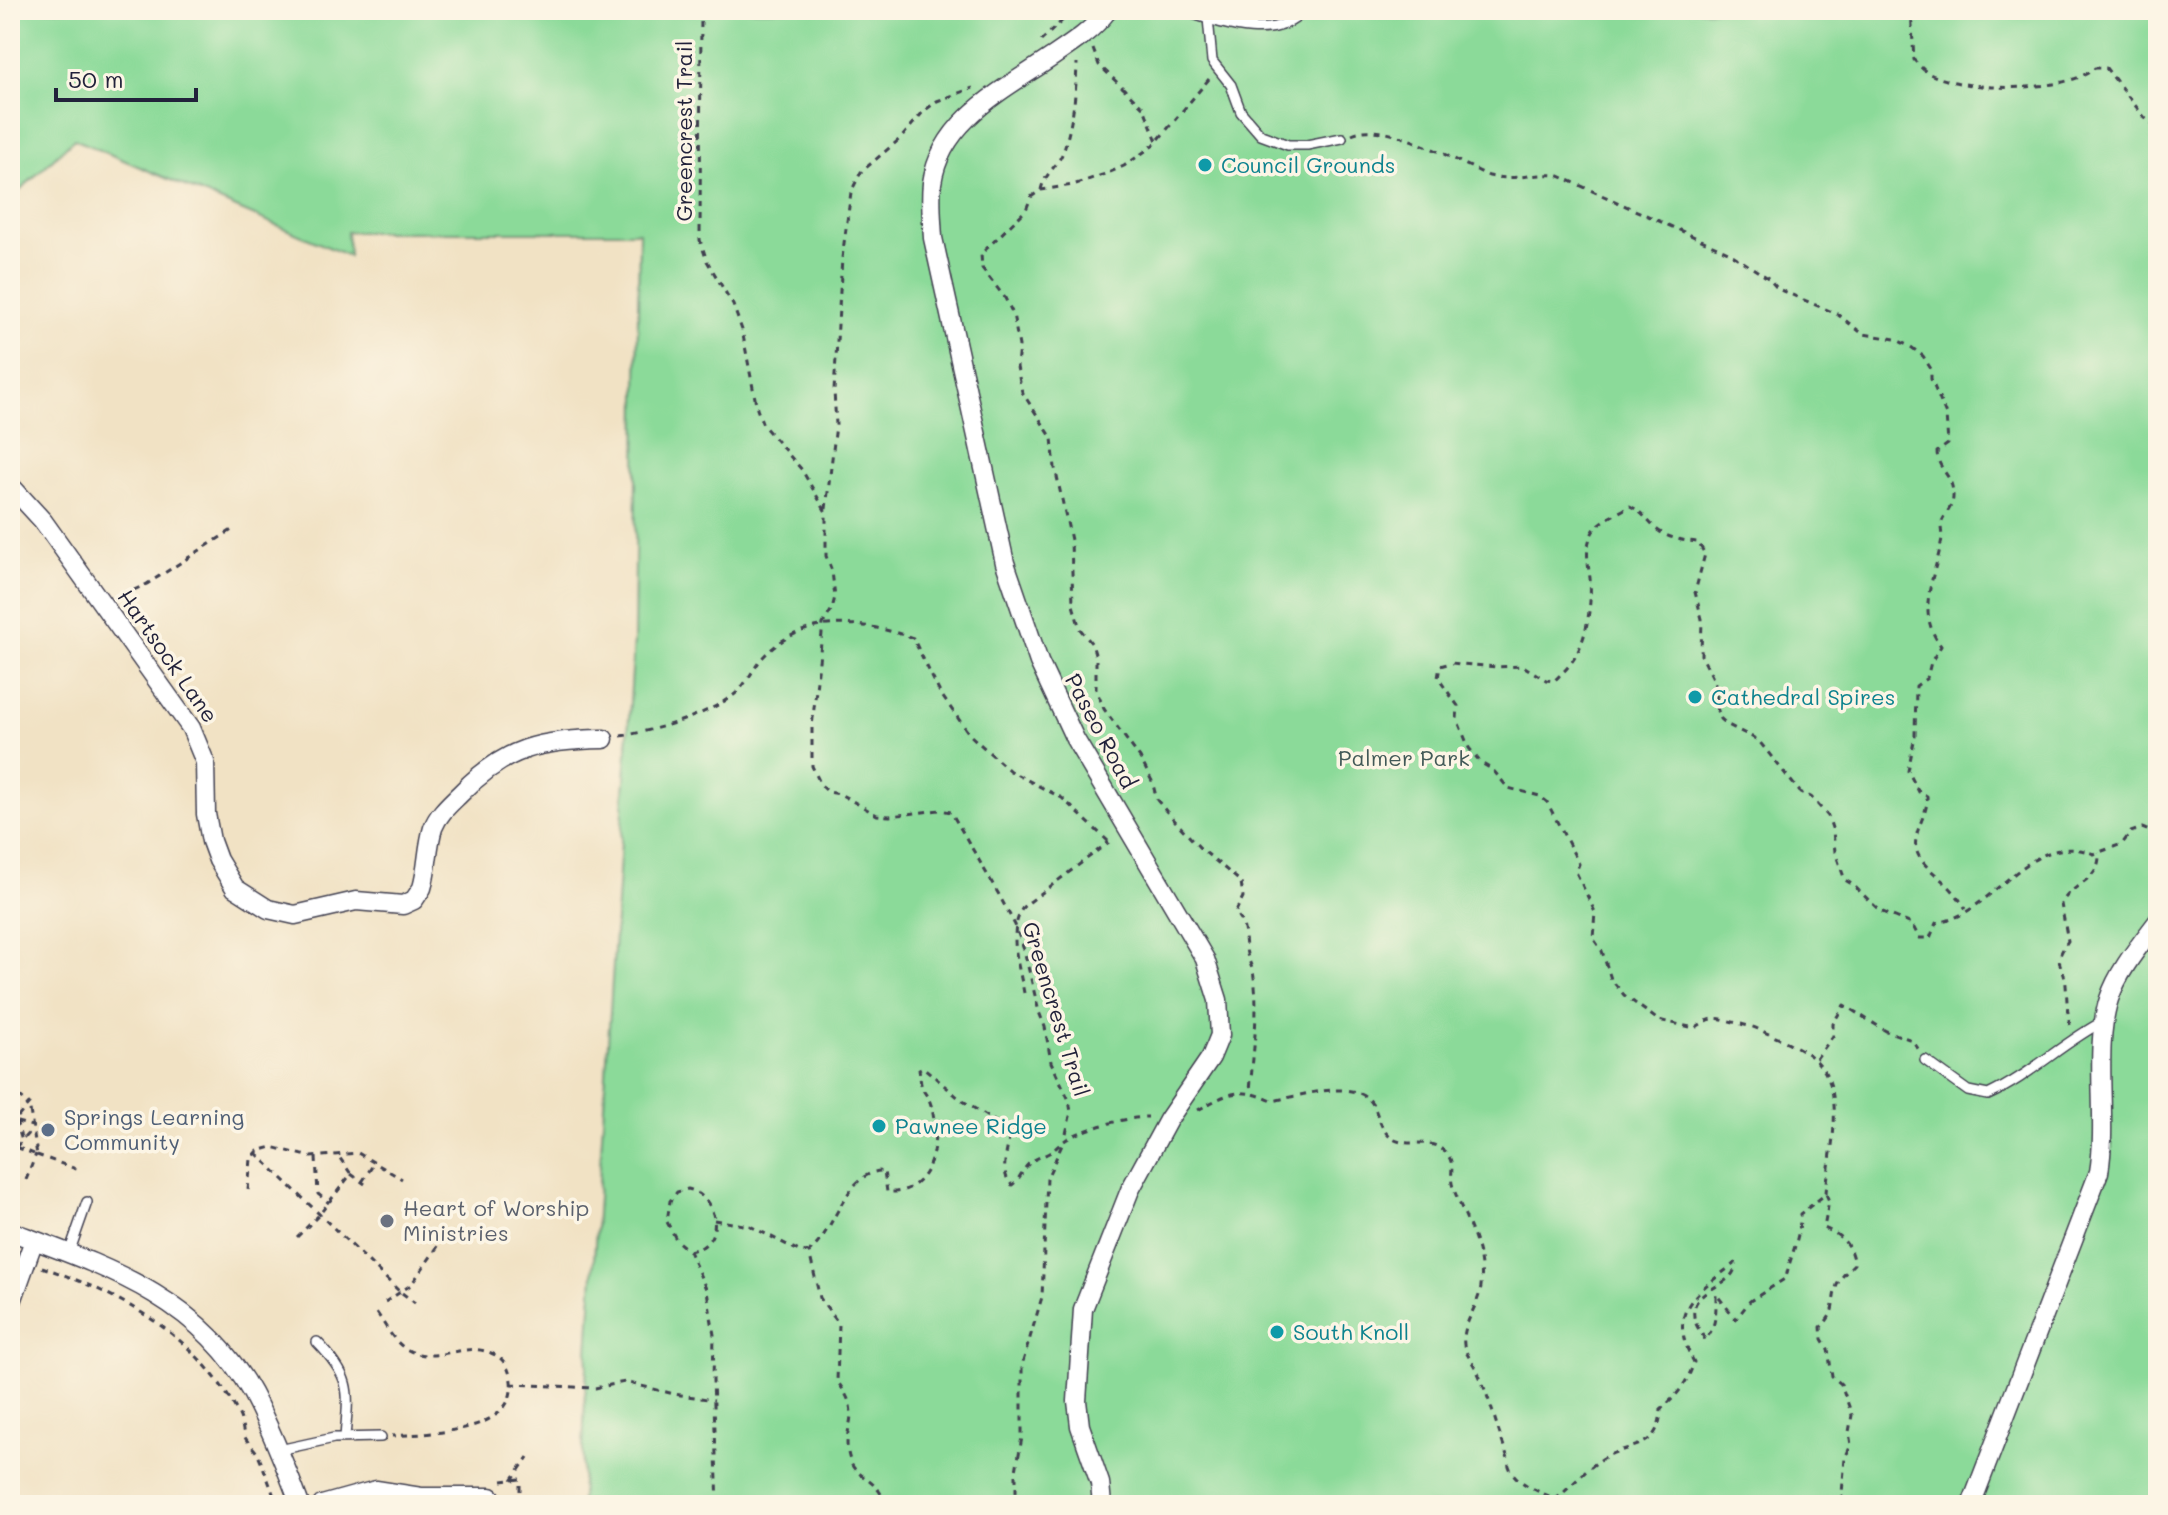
<svg xmlns="http://www.w3.org/2000/svg" width="2168" height="1515" viewBox="0 0 2168 1515" font-family="Mali,sans-serif">
	<rect width="100%" height="100%" fill="#fcf5e5"/>
	<filter id="ink" filterUnits="userSpaceOnUse"><feTurbulence type="fractalNoise" baseFrequency=".0125" numOctaves="2"/><feDisplacementMap in="SourceGraphic" scale="16" xChannelSelector="R" yChannelSelector="G"/><feConvolveMatrix kernelMatrix="1 2 1 2 8 2 1 2 1" color-interpolation-filters="sRGB"/></filter>
	<filter id="wash" filterUnits="userSpaceOnUse"><feTurbulence type="fractalNoise" baseFrequency=".006" numOctaves="4" result="noise"/><feDisplacementMap in="SourceGraphic" scale="32" xChannelSelector="R" yChannelSelector="G"/><feGaussianBlur stdDeviation="1.8" result="paint"/><feColorMatrix in="noise" values="0 0 0 0 0 0 0 0 0 0 0 0 0 0 0 0 0 1.4 0 .05"/><feComposite in="paint" operator="in"/></filter>
	<g filter="url(#wash)">
		<rect width="100%" height="100%" fill="#f1e2c4"/>
		<path fill="#8bda99" stroke="#567e6a" stroke-width="2" d="M23,10H2158V1505H581L585,1399L634,640L639,232H347L349,256L74,139L10,200V12L19,13Z"/>
	</g>
	<g filter="url(#ink)">
		<g fill="none" stroke-linecap="round" stroke-linejoin="round">
			<defs>
				<path id="lane" d="M1181,10C1218,22 1274,45 1304,10
					M1208,18L1212,61L1231,85L1241,112L1261,135L1288,145H1307L1342,138
					M1925,1060L1968,1091L1988,1095C2030,1076 2063,1042 2104,1021
					M69,1253L87,1202
					M317,1342C352,1378 349,1390 345,1437
					M279,1450L334,1438L381,1437"/>
				<path id="street" d="M10,485L43,521L191,728L205,762L206,814L211,841L218,860L235,888L268,909L295,915L356,901L403,905L414,900L422,888C428,868 427,847 433,828C438,814 450,804 460,794C505,747 541,740 604,739
					M10,1231C106,1267 199,1297 252,1393C271,1429 286,1467 300,1505
					M10,1307L34,1240
					M322,1505L376,1490L421,1497H491V1505
					M1102,1505L1100,1483L1080,1426L1077,1401L1083,1309L1130,1190L1168,1120L1211,1057L1216,1045L1220,1035L1218,1000L1205,959L1075,739L1039,662L1005,563L933,238C932,220 930,201 932,183C941,120 1005,89 1052,57C1073,43 1093,30 1108,10
					M1971,1505L2099,1172C2108,1119 2093,1048 2109,999C2118,971 2140,945 2158,921"/>
			</defs>
			<use href="#lane" stroke="#413f50" stroke-width="12"/>
			<use href="#street" stroke="#413f50" stroke-width="21"/>
			<path stroke="#413f50" stroke-width="3" stroke-dasharray="6 6" stroke-linecap="butt" d="M701,10L700,240L707,261L733,305L742,330L757,409L763,425L802,470L826,512V556L832,571L835,597L832,609L823,624L812,727V766L821,785L828,792L840,794L877,815L890,816L940,810L951,812L998,893L1015,925L1024,950L1039,1012L1045,1027L1051,1062L1069,1100L1071,1112L1065,1138
				M1911,10L1914,60C1918,64 1923,70 1928,73C1962,92 2065,94 2095,68H2106L2145,118L2158,128
				M1041,41L1069,14L1078,15
				M1093,49L1099,65L1144,108L1157,141
				M1209,79L1154,145L1124,166L1108,173L1073,185L1041,190L1031,197L1026,210L981,254L982,268L1005,298L1013,314L1019,346L1017,367L1022,392L1052,438L1055,468L1071,540L1073,605L1080,629L1092,644L1096,657V689L1104,709L1140,758L1152,781L1157,800L1166,811L1199,847L1241,882L1243,897L1235,913C1246,925 1244,931 1246,947C1246,957 1253,967 1254,977C1259,1015 1253,1053 1250,1091
				M1352,134C1385,119 1458,162 1489,176C1513,181 1533,173 1557,175L1728,252L1768,278L1778,289L1837,314L1863,334L1895,339L1911,347L1923,356L1931,369V379L1946,415L1948,444L1937,452C1938,472 1954,474 1953,497C1953,508 1943,515 1941,525C1941,530 1942,534 1942,538C1936,577 1914,610 1941,646L1931,662L1927,678L1916,686L1915,736L1908,771L1919,792L1927,796C1928,813 1918,823 1916,839C1912,859 1934,872 1946,884C1954,891 1960,900 1966,909
				M1041,190C1044,174 1058,166 1063,152C1073,123 1076,93 1077,63
				M826,509L836,425L834,391L842,258L851,192L861,172L901,138L923,112L937,101L973,88
				M123,595L147,584L235,528
				M621,736C657,730 706,716 735,694C747,684 754,666 765,655C807,613 862,621 913,638L940,693L970,735L1010,771L1062,798L1109,842
				M2154,905L2152,891L2158,879
				M1024,993C1019,965 1007,934 1023,907L1109,842
				M2070,1025C2067,1011 2067,999 2066,985C2064,962 2051,966 2068,941L2061,904C2074,881 2101,881 2099,852
				M1816,1059L1833,1036V1024L1844,1005L1886,1031L1912,1040L1919,1050
				M10,1088L29,1105
				M1198,1110C1228,1093 1240,1086 1272,1101C1296,1097 1355,1077 1372,1103C1379,1115 1380,1131 1393,1139C1410,1149 1434,1134 1449,1157C1455,1166 1449,1178 1453,1187C1465,1220 1485,1248 1481,1286C1479,1304 1465,1320 1464,1338C1462,1351 1472,1360 1477,1371C1490,1398 1497,1429 1508,1458C1507,1481 1538,1491 1556,1499C1571,1487 1583,1472 1599,1461C1627,1441 1659,1454 1661,1409C1677,1396 1688,1382 1694,1362C1664,1310 1698,1292 1735,1263C1738,1287 1690,1287 1694,1316C1694,1324 1702,1333 1705,1340C1717,1326 1716,1311 1716,1294L1736,1319L1750,1301L1786,1278C1790,1256 1801,1237 1800,1214L1826,1194C1828,1153 1850,1089 1813,1058C1798,1045 1776,1038 1758,1029C1752,1026 1747,1026 1741,1024C1719,1019 1716,1013 1695,1028L1658,1020L1624,995L1611,979L1602,951L1593,938L1595,912L1576,872L1579,864L1547,802L1540,796L1508,788L1493,770L1481,763L1469,748L1457,719L1458,706L1438,678L1440,666L1451,663L1496,667L1523,666L1546,680L1554,681C1560,675 1566,670 1571,663C1587,642 1592,604 1590,578C1588,563 1584,545 1594,530C1602,519 1619,513 1630,506C1641,511 1646,519 1655,528C1666,538 1683,541 1698,542L1705,554L1695,592L1702,619L1701,655L1712,676L1717,690L1716,705L1721,719L1728,725L1758,740L1800,792L1811,797L1828,816L1833,831L1835,852L1845,880L1852,884L1880,911L1912,924L1919,938H1930L1936,923C1995,915 2027,828 2094,854L2122,844L2131,832L2142,828L2152,832L2158,830
				M16,1121L22,1141
				M17,1122L32,1126
				M10,1126L29,1104L37,1155L10,1145
				M16,1147L32,1129
				M256,1153L400,1292
				M37,1155L79,1170
				M316,1157L318,1194L329,1203
				M351,1174L365,1184
				M26,1180L36,1154
				M362,1182L375,1162
				M248,1190L251,1159L258,1151L272,1147L311,1157L358,1153L402,1179
				M1826,1194L1829,1201L1824,1228C1843,1236 1850,1244 1854,1264C1848,1270 1841,1277 1837,1285C1830,1304 1838,1310 1821,1327L1822,1339L1828,1349L1832,1376L1841,1384L1852,1415L1849,1432L1851,1445L1845,1458L1841,1505
				M714,1220L750,1226L799,1251L808,1252
				M297,1237L319,1215L351,1174L337,1154
				M689,1251C693,1250 698,1249 702,1247C726,1231 712,1194 688,1189L677,1192L670,1201L667,1222L677,1241L689,1251L707,1291L714,1335L713,1380L718,1505
				M42,1267C123,1295 198,1336 239,1415C243,1423 242,1432 246,1439C249,1444 254,1448 257,1453C265,1470 271,1488 277,1505
				M402,1293L415,1303
				M385,1302L411,1285L443,1239L429,1229
				M377,1313C386,1326 394,1343 408,1350C436,1365 463,1341 491,1353C504,1358 509,1367 511,1381C517,1434 428,1433 392,1436
				M511,1384L595,1388L625,1382L674,1394L714,1400
				M512,1480L528,1457
				M502,1481L520,1479V1505
				M886,1505C878,1479 857,1478 851,1463C837,1426 867,1420 837,1381L839,1324L820,1298L809,1252C836,1231 845,1170 884,1171L887,1192C933,1195 941,1140 931,1105C929,1098 925,1094 922,1088C920,1082 920,1074 919,1069L923,1067L960,1099L1002,1126L1009,1138C1007,1155 999,1172 1012,1185C1021,1179 1022,1168 1032,1161C1037,1158 1043,1156 1049,1153C1055,1150 1058,1145 1064,1141C1081,1129 1127,1117 1148,1117
				M1016,1505V1471L1022,1437V1365L1042,1297L1047,1178L1062,1145"/>
			<use href="#lane" stroke="#fff" stroke-width="9"/>
			<use href="#street" stroke="#fff" stroke-width="18"/>
		</g>
	</g>
	<g fill="#0f9aa8" stroke="#fcf5e5" stroke-width="3">
		<circle cx="1205" cy="165" r="8"/>
		<circle cx="1695" cy="697" r="8"/>
		<circle cx="879" cy="1126" r="8"/>
		<circle cx="1277" cy="1332" r="8"/>
	</g>
	<circle fill="#5c6f8a" stroke="#fcf5e5" stroke-width="3" cx="48" cy="1130" r="8"/>
	<circle fill="#6b7280" stroke="#fcf5e5" stroke-width="3" cx="387" cy="1221" r="8"/>
	<g text-anchor="middle" stroke-width="7" stroke-linejoin="round" paint-order="stroke">
		<g font-size="22" fill="#22223b" stroke="#fcf5e5">
			<text transform="translate(684 131) rotate(-90)" y="8">Greencrest Trail</text>
			<text transform="translate(168 656) rotate(55)" y="8">Hartsock Lane</text>
			<text transform="translate(1101 731) rotate(62)" y="8">Paseo Road</text>
			<text transform="translate(1056 1009) rotate(73)" y="8">Greencrest Trail</text>
		</g>
		<g font-size="22" fill="#0d838f" stroke="#fcf5e5" text-anchor="start">
			<text x="1221" y="173">Council Grounds</text>
			<text x="1711" y="705">Cathedral Spires</text>
			<text x="895" y="1134">Pawnee Ridge</text>
			<text x="1293" y="1340">South Knoll</text>
		</g>
		<g font-size="22" fill="#425957" stroke="#fcf5e5">
			<text x="1404" y="766">Palmer Park</text>
		</g>
		<g font-size="22" fill="#4e5e75" stroke="#fcf5e5" text-anchor="start">
			<text x="64" y="1125">Springs Learning<tspan x="64" dy="25">Community</tspan></text>
		</g>
		<g font-size="22" fill="#5b616d" stroke="#fcf5e5" text-anchor="start">
			<text x="403" y="1216">Heart of Worship<tspan x="403" dy="25">Ministries</tspan></text>
		</g>
	</g>
	<rect width="2168" height="1515" fill="none" stroke="#fcf5e5" stroke-width="40"/>
	<path d="M56 88v12h140v-12" fill="none" stroke="#22223b" stroke-width="4"/>
	<text x="68" y="88" font-size="24" fill="#22223b" stroke="#fcf5e5" stroke-width="6" paint-order="stroke">50 m</text>
</svg>
